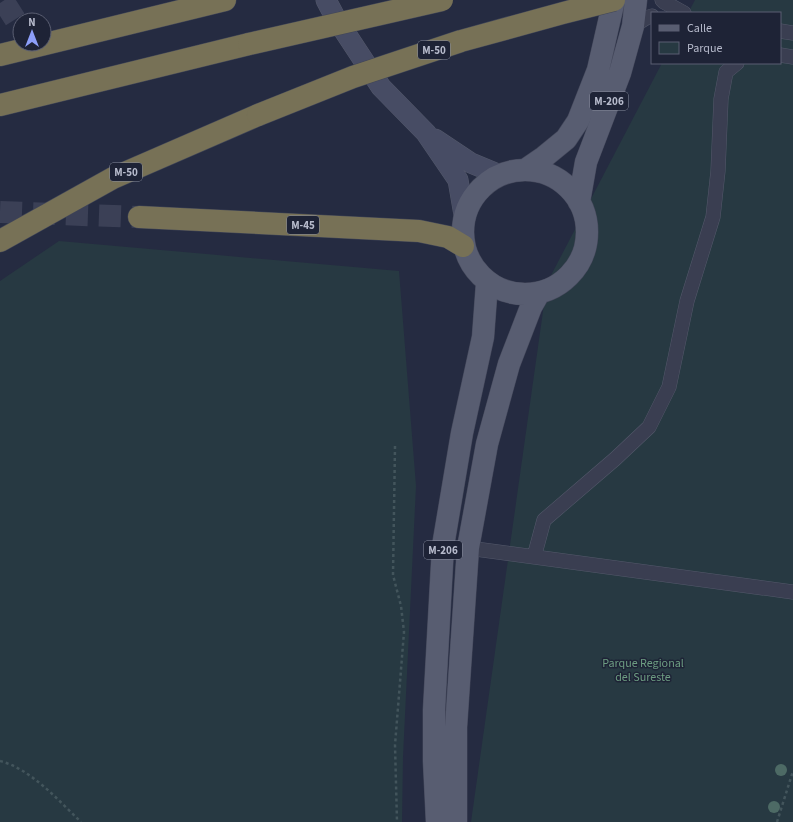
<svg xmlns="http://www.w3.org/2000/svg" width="793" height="822" viewBox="0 0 793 822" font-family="'Source Sans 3',sans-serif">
	<rect width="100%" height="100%" fill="#252b41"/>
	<path fill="#273942" d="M695,0H793V822H471L547,283L662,63H780V13H688Z
		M59,241L399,271L416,486L403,757L402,822H0V281Z"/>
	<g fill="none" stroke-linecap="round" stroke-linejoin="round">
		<path stroke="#3b4056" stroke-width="22" stroke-dasharray="22 11" stroke-linecap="butt" d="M0,16L25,0
			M0,212L139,217"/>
		<defs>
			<path id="street" d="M662,0L664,2L684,13
				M633,26L646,18L652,16
				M780,31L793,33
				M780,55L793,57
				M468,548L793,592
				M534,557L544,520L615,459L649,427L669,387L687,301L713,217L718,171L721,99L726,72L737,63"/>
			<path id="secondary" d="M326,0L335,17L381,87L426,133L458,180L464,215
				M435,139L471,163L500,175"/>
			<path id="primary" d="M525,170L544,157L566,139L578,121L598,70L614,0
				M463 232a62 62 0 1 1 124 0a62 62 0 1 1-124 0Z
				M579,202L586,162L620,73L633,26L636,0
				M437,822L434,761V710L443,546L462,433L483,337L487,283
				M456,822V727L468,548L487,444L509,364L531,307L539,293"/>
			<path id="highway" d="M0,55L225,0
				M0,105L249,44
				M139,217L419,231L448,237L463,246
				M0,241L113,178L258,115"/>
		</defs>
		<use href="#street" stroke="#54596b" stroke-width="15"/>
		<use href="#secondary" stroke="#54596b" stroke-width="21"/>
		<use href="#primary" stroke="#43475a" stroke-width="23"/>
		<use href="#highway" stroke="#414658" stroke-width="23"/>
		<path stroke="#43555c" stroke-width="2.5" stroke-dasharray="3 3" stroke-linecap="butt" d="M395,446L393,575L401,606L404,632L395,745L397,822
			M0,761C31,769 58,800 81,822
			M777,822L793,771"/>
		<use href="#street" stroke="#3a3e51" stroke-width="14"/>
		<use href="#secondary" stroke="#474c64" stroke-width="20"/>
		<use href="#primary" stroke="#585d71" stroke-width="22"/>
		<use href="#highway" stroke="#777156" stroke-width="22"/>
		<defs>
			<path id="highway-bridge" d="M249,44L442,0
				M258,115L353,77L461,41L563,13L614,0"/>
		</defs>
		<use href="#highway-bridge" stroke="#414658" stroke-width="23" stroke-linecap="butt"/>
		<use href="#highway-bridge" stroke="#777156" stroke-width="22"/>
	</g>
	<g fill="#4d6a65">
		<circle cx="781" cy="770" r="6"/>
		<circle cx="774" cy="807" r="6"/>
	</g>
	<g text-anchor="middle" stroke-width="3" stroke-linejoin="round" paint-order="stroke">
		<g fill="#1e2336" stroke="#888d9e" stroke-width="1">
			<rect x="418" y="41" width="32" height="18" rx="3"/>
			<rect x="590" y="92" width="38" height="18" rx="3"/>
			<rect x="110" y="163" width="32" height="18" rx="3"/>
			<rect x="287" y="216" width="32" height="18" rx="3"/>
			<rect x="424" y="541" width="38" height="18" rx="3"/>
		</g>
		<g font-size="11" font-weight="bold" fill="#b6bacb">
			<text x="434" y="54">M-50</text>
			<text x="609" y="105">M-206</text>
			<text x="126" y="176">M-50</text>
			<text x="303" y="229">M-45</text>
			<text x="443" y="554">M-206</text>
		</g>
		<g font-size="12" fill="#6d9d82" stroke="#1e2336">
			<text x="643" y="667">Parque Regional<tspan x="643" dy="14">del Sureste</tspan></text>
		</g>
	</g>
	<rect x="651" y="12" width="130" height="52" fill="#1e2336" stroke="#5b5f72"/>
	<rect x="659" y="25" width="20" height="6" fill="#585d71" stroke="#5b5f72"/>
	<text x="687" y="32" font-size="12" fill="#b6bacb">Calle</text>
	<rect x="659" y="42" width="20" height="12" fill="#273942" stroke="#5b5f72"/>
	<text x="687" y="52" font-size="12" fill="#b6bacb">Parque</text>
	<g transform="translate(32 32)"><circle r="19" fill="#1e2336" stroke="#5b5f72"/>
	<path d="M0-3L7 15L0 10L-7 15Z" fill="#8d9ffa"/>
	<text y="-6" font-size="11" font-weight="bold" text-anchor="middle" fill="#b6bacb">N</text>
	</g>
</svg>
